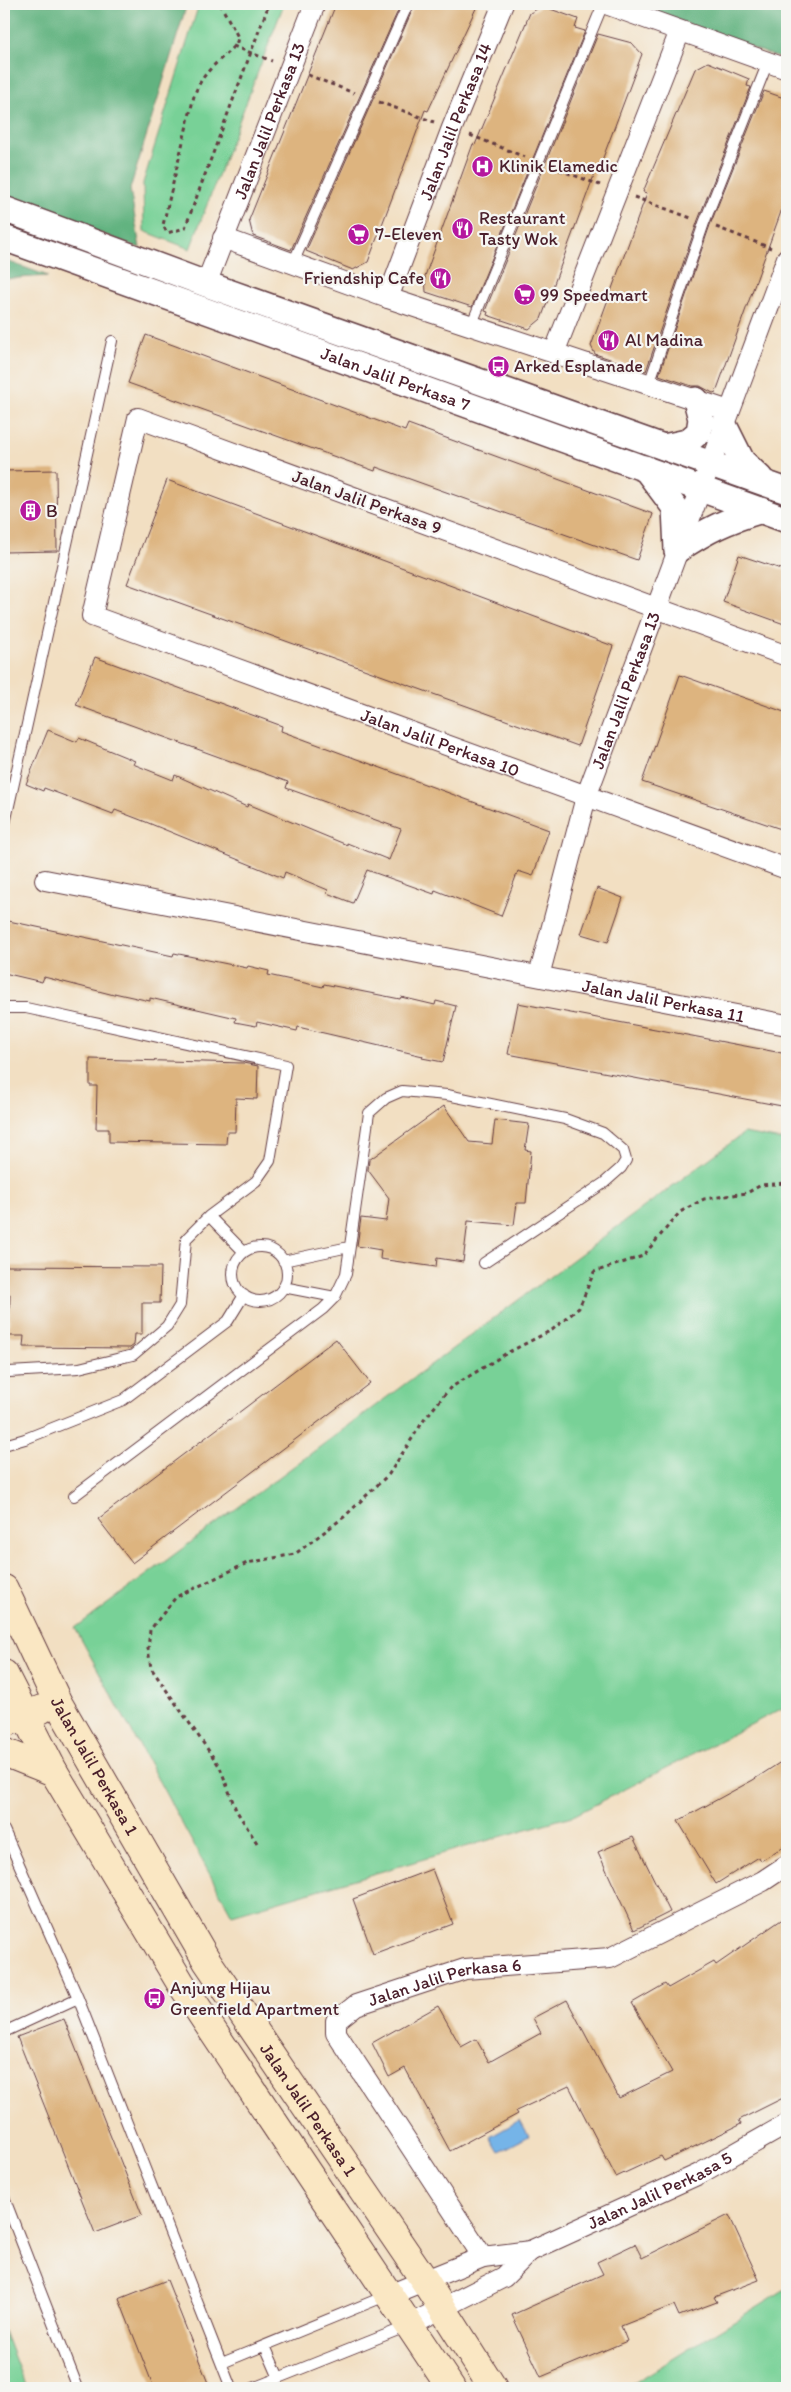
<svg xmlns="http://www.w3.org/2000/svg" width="791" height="2392" viewBox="0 0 791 2392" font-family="Itim,sans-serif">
	<rect width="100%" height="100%" fill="#f6f6f2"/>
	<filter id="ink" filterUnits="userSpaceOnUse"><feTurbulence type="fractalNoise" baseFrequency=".02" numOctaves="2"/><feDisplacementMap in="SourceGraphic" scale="10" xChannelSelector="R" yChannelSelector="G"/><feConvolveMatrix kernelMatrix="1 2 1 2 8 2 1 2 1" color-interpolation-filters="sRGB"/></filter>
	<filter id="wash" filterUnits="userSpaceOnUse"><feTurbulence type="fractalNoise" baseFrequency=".0096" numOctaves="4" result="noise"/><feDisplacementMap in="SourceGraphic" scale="20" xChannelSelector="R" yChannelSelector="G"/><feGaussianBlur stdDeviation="1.12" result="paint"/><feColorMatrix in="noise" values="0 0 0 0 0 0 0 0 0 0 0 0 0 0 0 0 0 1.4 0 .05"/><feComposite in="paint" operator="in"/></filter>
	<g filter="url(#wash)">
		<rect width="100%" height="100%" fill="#f2dfc2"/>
		<path fill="#78d197" stroke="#617861" d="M199,4H284L190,249L144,231L143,183Z
			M744,1133L787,1141V1706L575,1815L232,1915L75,1628Z
			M787,2288V2388H626Z
			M4,2331L26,2388H4Z"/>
		<path fill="#62b380" stroke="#566956" d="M4,4H187L130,189L140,248L4,197Z
			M634,4H787V61Z
			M4,260L48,276L4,279Z"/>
		<path fill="#75b4e8" stroke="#606a8a" d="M520,2120L529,2136L499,2152L490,2137Z"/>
		<g id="blocks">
			<path fill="#ddb47f" d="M336,4H401L291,250L253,236L249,220Z
				M415,4H478L428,111L425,110L368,262L353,270L306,251Z
				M542,6L578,19L575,28L585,31L472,307L426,292L425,276L473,144L475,145L530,13Z
				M598,34L632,43L642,54L598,171L596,170L541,319L529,329L487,315L488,312L485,311Z
				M708,62L749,79L747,86L751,87L698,220L646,371L595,354L591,346L647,193L643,192L695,69Z
				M764,91L787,99V195L716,392L713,393L700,386H692L659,375L710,225Z
				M146,335L405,431L408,424L653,514L637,560L376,467L375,471L128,383Z
				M56,470L57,551L4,552V471Z
				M167,480L613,646L578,746L127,584Z
				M739,555L787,571V625L723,602Z
				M95,657L282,726L281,731L549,830L533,876L518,871L501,916L435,890L434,894L367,870L353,903L327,893L328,890L285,872L283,878L146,822L115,810L113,814L44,788L43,791L26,784L48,730L77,742L79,738L135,761L133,764L173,780L175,775L247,807L248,804L347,845V843L389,860L401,829L286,788L288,782L76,705Z
				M680,675L787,713V831L642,782Z
				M597,888L623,898L608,942L581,934Z
				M4,920L173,956L174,953L247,968L248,966L269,971L268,975L323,987L324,984L400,999L401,997L435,1005L436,1001L456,1006L443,1062L422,1058L423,1056L298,1027L297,1031L257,1022L256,1026L235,1022L236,1018L150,998V1001L114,993V995L44,977L42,982L4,973Z
				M518,1003L787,1054V1107L508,1054Z
				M90,1059L243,1063L258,1066L257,1099L236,1098L235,1132H227L226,1144L109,1142V1129H96L97,1086H90Z
				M444,1106L469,1142L492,1144L495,1120L529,1124L525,1150L531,1151L526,1203H517L514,1225L468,1221L463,1262L437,1258L436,1267L380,1259L381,1250L357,1246L361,1218L386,1221L389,1198L368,1170L369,1160Z
				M4,1266L161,1267L160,1303H142V1334H135L134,1345L130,1348L23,1347L24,1336H9L10,1294L4,1293Z
				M336,1339L370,1383L132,1563L98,1519Z
				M787,1758V1844L761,1861L759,1857L716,1884L678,1821L753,1780Z
				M633,1837L670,1912L634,1930L598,1852Z
				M432,1869L453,1924L373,1954L353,1899Z
				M787,1916V2096L739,2120L741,2124L698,2145L664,2161L661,2156L616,2177L569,2086L516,2111L518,2114L450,2151L405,2068L389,2077L372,2043L438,2006L461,2047L476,2039L489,2062L541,2033L533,2018L567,2000L619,2098L672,2072L632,2003L665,1984L668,1988L714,1962L716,1965Z
				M64,2019L142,2215L95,2233L17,2037Z
				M729,2215L759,2280L714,2297L717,2302L679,2316L674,2305L621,2326L627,2341L541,2377L512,2315L603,2274L597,2262L635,2244L642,2258Z
				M167,2280L210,2388H154L119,2299Z"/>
		</g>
	</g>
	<g filter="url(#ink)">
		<use href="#blocks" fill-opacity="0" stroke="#633c42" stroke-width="1"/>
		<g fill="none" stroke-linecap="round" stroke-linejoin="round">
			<defs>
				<path id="service" d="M293,263L408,4
					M471,326L603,4
					M649,384L704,223L768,62
					M4,828L112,341
					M4,1008H26L286,1065L270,1161L256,1181L209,1216L186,1239L180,1305L167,1326L133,1355L79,1368L9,1372L4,1369
					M209,1216L244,1252
					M233 1274a27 27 0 1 1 54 0a27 27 0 1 1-54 0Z
					M283,1261L349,1247
					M283,1287L335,1297
					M4,1445L25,1439L123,1400L228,1321L244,1295
					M74,1496L323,1309L335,1297L346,1274L369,1113L386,1098L402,1091L447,1095L565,1119L603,1133L623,1150L626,1160L621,1168L604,1183L484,1263
					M4,1830L78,1998L231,2388
					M4,2032L78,1998
					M4,2197L78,2388
					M265,2346L279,2378
					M222,2363L388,2295
					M253,2388L408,2326"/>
				<g id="minor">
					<path d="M606,4L787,69"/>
					<path d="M223,238L388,298L729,411"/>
					<path id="s1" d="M206,284L315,4"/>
					<path id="s2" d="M388,298L452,128L503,4"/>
					<path d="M554,353L680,31"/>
					<path id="s3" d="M787,656L138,418L92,616L787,869"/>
					<path id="s4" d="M45,880L787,1025"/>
					<path id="s5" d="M539,976L586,797L787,258"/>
					<path id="s6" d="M483,2257L336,2033V2021L356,2005L465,1969L610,1958L763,1881L787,1865"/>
					<path id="s7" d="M389,2295L483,2257L530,2251L699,2174L787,2124"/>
					<path d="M409,2325L504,2277L530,2251"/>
				</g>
				<g id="tertiary">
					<path d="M4,209L206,284L787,491"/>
					<path id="s8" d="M4,238L787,520"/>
					<path d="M724,425L742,461L760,478"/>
					<path d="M664,447L687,442L699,432L701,419L696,400"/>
					<path d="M645,468L675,508L677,550"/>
					<path d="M677,550C709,529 725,521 762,510"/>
				</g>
				<g id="secondary">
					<path id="s9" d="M4,1589L58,1703L207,1961L425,2281L493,2388"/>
					<path d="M4,1674L54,1772L180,1982L451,2388"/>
					<path d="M4,1723L42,1709"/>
					<path d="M4,1752L54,1772"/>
				</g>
			</defs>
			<use href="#service" stroke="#633c42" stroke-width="12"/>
			<use href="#minor" stroke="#633c42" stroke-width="22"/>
			<use href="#tertiary" stroke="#633c42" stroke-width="28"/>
			<use href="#secondary" stroke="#633c42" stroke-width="30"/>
			<path stroke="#633c42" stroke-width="3" stroke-dasharray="4 4" stroke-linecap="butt" d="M220,4L238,37L237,42C220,63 204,68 194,96L163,225L167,233L185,228L269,4
				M233,46L272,61
				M308,75L354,93
				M379,102L434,122
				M470,135L525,157
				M552,167L600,185
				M634,197L691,218
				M716,227L771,248
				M257,1843L236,1810L220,1767L151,1668L148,1649L150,1630L176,1597L247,1563L295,1554L344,1517L389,1474L424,1420L450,1388L507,1353L552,1330L579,1308L594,1272L643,1256L680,1212L704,1199L747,1193L761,1185L787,1183"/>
			<use href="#service" stroke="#fff" stroke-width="10"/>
			<use href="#minor" stroke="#fff" stroke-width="20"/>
			<use href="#tertiary" stroke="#fff" stroke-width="25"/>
			<use href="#secondary" stroke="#fae7c3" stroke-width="28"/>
		</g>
	</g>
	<defs>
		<symbol id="hospital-disc" viewBox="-11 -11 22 22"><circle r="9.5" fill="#b5179e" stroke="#f6f6f2"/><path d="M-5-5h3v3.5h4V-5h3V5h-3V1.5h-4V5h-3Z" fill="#fff"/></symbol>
		<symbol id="restaurant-disc" viewBox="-11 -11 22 22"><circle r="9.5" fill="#b5179e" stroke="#f6f6f2"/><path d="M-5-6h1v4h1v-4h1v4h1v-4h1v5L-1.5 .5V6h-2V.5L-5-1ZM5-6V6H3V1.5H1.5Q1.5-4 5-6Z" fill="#fff"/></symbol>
		<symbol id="supermarket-disc" viewBox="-11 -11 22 22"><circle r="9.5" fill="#b5179e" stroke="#f6f6f2"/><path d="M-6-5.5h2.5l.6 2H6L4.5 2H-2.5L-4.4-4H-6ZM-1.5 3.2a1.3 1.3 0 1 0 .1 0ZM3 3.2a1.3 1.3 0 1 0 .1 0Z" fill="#fff"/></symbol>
		<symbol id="bus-disc" viewBox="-11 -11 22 22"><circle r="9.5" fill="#b5179e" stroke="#f6f6f2"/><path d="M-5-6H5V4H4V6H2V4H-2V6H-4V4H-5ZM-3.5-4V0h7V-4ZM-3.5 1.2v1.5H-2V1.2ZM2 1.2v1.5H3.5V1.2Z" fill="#fff"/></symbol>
		<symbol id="building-disc" viewBox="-11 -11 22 22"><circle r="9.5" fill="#b5179e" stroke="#f6f6f2"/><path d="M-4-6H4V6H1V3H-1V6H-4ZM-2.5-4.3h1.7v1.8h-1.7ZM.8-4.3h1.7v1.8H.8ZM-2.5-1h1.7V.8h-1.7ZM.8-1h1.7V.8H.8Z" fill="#fff"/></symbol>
	</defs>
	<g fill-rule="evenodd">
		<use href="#hospital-disc" x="470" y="154" width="25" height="25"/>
		<use href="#restaurant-disc" x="450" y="216" width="25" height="25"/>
		<use href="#supermarket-disc" x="346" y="222" width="25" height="25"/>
		<use href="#restaurant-disc" x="428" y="266" width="25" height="25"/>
		<use href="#supermarket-disc" x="512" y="282" width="25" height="25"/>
		<use href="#restaurant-disc" x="596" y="328" width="25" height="25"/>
		<use href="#bus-disc" x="486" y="354" width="25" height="25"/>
		<use href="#building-disc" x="18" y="498" width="25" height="25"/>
		<use href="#bus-disc" x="142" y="1986" width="25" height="25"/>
	</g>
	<g text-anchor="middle" stroke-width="4.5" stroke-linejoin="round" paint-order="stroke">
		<g font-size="18" fill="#4a1f2b" stroke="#f6f6f2">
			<text dy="6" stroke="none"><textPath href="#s1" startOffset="175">Jalan Jalil Perkasa 13</textPath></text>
			<text dy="6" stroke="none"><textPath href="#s2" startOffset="189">Jalan Jalil Perkasa 14</textPath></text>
			<text dy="6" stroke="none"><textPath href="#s8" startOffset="416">Jalan Jalil Perkasa 7</textPath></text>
			<text transform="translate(367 502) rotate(20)" y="6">Jalan Jalil Perkasa 9</text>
			<text dy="6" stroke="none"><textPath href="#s5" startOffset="299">Jalan Jalil Perkasa 13</textPath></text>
			<text dy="6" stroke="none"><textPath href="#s3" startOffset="1265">Jalan Jalil Perkasa 10</textPath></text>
			<text dy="6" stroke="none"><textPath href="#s4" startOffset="630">Jalan Jalil Perkasa 11</textPath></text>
			<text dy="6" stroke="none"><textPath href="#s9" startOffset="199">Jalan Jalil Perkasa 1</textPath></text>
			<text dy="6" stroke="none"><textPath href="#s6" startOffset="398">Jalan Jalil Perkasa 6</textPath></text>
			<text dy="6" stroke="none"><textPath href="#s9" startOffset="604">Jalan Jalil Perkasa 1</textPath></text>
			<text dy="6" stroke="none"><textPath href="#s7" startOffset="292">Jalan Jalil Perkasa 5</textPath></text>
		</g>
		<g font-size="18" fill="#4a1f2b" stroke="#f6f6f2" text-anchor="start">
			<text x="499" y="172">Klinik Elamedic</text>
			<text x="479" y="224">Restaurant<tspan x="479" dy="21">Tasty Wok</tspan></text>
			<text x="375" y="240">7-Eleven</text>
			<text x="424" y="284" text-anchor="end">Friendship Cafe</text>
			<text x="540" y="301">99 Speedmart</text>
			<text x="625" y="346">Al Madina</text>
			<text x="514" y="372">Arked Esplanade</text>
			<text x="46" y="517">B</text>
			<text x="170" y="1994">Anjung Hijau<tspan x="170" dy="21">Greenfield Apartment</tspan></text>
		</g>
	</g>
	<rect width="791" height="2392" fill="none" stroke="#f6f6f2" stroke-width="20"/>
</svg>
